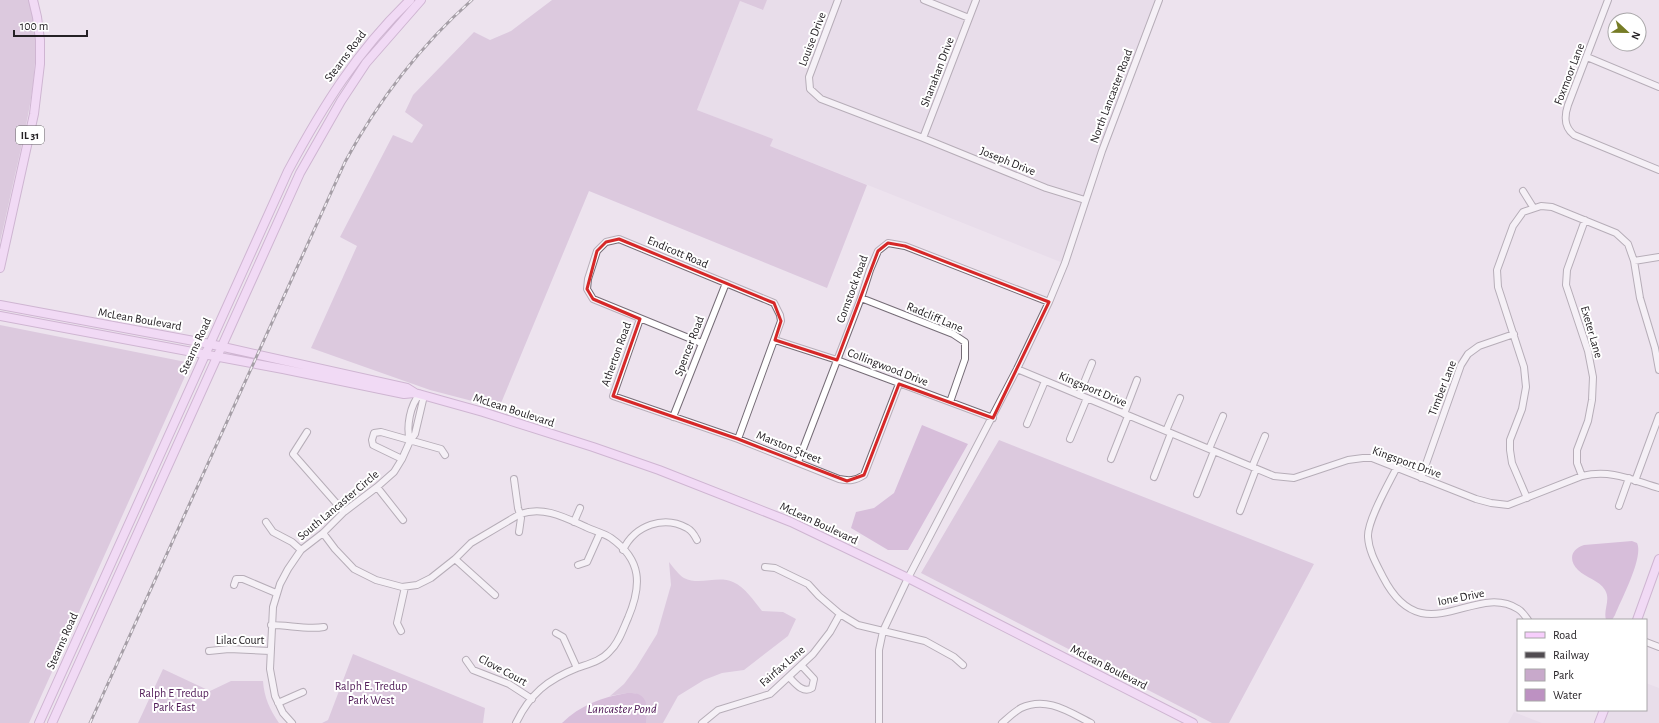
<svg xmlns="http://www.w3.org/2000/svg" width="1659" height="723" viewBox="0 0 1659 723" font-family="'Alegreya Sans',sans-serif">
	<rect width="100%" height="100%" fill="#ede3ee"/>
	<path fill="#e3d4e5" d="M767,0H1158L1063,263L770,146L772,139L697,110L740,1L762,10Z
		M1646,683L1659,688V723H1602L1607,710H1646Z
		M1514,712L1542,723H1508Z"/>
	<path fill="#c8a9cb" d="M0,0H29C43,51 31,103 20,153C13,183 7,212 0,242Z
		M552,0H767L763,10L740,1L697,110L773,139L770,146L867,185L827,288L589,191L499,408L430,390L311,348L357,246L340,237L393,135L412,143L423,125L405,112L413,95L474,32L490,40L511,31Z
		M0,325L191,363L29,723H0Z
		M999,440L1314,564L1229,723H1212L921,573Z
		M669,562C673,567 679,575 684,578C700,586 717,575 733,582C745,587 754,601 762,611L783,612L796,619L788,636L744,670L722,673L704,680L678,696L663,723H646C648,691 638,690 610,696L624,684L636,668L657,634L671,585Z
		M353,654L485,708L483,723H322L328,720Z
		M163,669L210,691L231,681H263C264,697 270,710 279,723H138Z"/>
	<path fill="#bd91c2" d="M922,425L968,444L908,550H888L851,528L856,512L874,508L894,493Z
		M1632,541L1637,543C1644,557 1621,600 1615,615L1612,620H1606C1603,609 1611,600 1605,590C1599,580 1586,578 1578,570C1568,560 1571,549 1584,545Z
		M627,693C631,693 637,693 640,695C649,700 647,714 646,723H562C580,705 603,697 627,693Z"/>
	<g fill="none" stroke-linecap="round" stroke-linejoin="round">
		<defs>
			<path id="minor" d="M838,0L809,77L810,89L821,99L923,138L976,0
				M924,0L969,18
				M1608,0L1568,105C1564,117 1564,127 1574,135L1659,170
				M1587,57L1659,87
				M923,138L1046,188L1085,200
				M1523,191L1533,207
				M1634,261L1659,257
				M861,298L953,334L965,342V359L950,402
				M640,319L613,396L738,439L839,479C849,481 855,481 864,475L899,384
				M775,340L837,360L993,418
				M701,343L593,299L587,289L588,279L597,251L606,242L619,239L774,303L780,315L781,321L738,439
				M1017,369L1274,476L1294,478L1348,460L1363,458H1372L1476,499L1491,503L1508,505L1582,476C1611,469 1632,480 1659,488
				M1079,395L1092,363
				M1124,414L1137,380
				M673,417L726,283
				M1027,424L1045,381
				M1166,431L1180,398
				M307,432L293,454L344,512
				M1070,439L1087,398
				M1209,449L1223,416
				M402,459L373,445L372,440L374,433L381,432L441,449L445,455
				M1111,459L1128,416
				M798,462L861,298L870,270L878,251L888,243L905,246L1049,302
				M1252,467L1265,436
				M1397,467C1389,483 1367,521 1368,537C1369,552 1377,565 1383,577C1423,655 1474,581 1518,609C1522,611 1525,616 1528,620
				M1582,476L1577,463V450L1588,421L1592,400L1593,377L1588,351L1566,285L1567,270L1585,220
				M1154,477L1171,433
				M1421,478L1461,365L1468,354L1479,346L1514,334
				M514,479L518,508L521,518L519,532
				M1635,481L1659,416
				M377,487L403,520
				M1197,494L1214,451
				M1527,498L1512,463L1510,450V440L1522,409L1526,387L1524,367L1498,287L1497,270L1513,226L1523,212L1541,206L1552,207L1616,233L1628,244L1634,261L1640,298L1655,348L1659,370
				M1619,506L1629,478
				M1240,511L1256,469
				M266,522L273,532L292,542L301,550
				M574,522L580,508
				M323,533L335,549L354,569L376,580L402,587L417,585L431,578L455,559L471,543L520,514C544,506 564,517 586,527C594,531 604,533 611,538C642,560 642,585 628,618C623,629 619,643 609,652C601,661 588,664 577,668C547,680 530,694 516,723
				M623,550C635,525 664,515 687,528C691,530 695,536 697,540
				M455,559L495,595
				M578,565L587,562L600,533
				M765,567L775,568L808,584L819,596L840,614L858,625L925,641L954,657L963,665
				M234,585L236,579H243L276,593
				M271,625C289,625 307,630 324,627
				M401,631L397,623L405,587
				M556,633L563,637L577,668
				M1646,642L1659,647
				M209,651L229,649L270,651
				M466,660L473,670L509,684L532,699
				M789,677C795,683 803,694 812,688L814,679L801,665
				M278,703L303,692
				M292,723L283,713L275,696L270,669L273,607L280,584L288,569L301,550L323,533L344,512L377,487L394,472L402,459L410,441L415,434L423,400L420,394C410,405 406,427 410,441
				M702,723L718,710L770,694L813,654L830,632L840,614
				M879,723V650L883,631L908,578L1017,369L1049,302L1065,263L1102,151L1159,0
				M1002,723C1008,718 1014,712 1021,708C1047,696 1069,712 1091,723"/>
			<path id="major" d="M0,268L34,114L40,64V40L37,17L33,0
				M0,305L210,344L407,388L415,393
				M0,316L283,369L404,394L415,393L483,412L593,447L659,470L791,522L908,578L1193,723
				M1637,620L1659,559
				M39,723L288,171C323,106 357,51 410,0
				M52,723L300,173L341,101L366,63L421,0
				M1599,723L1604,710"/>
		</defs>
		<use href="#minor" stroke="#756c76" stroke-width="8"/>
		<use href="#major" stroke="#aa7daf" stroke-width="10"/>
		<use href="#minor" stroke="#fff" stroke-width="6"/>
		<use href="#major" stroke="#f7cefc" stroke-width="8"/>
		<defs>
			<path id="rail" d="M90,723L345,162C378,101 420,46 472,0"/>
		</defs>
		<use href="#rail" stroke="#514c51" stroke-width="3"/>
		<use href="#rail" stroke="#fff" stroke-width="1.5" stroke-dasharray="4.5" stroke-linecap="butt"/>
	</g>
	<path d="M0 0H1659V723H0ZM619,239L774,303L781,321L775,340L837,360L878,251L888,243L905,246L1049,302L993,418L899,384L864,475L847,481L738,439L613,396L640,319L593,299L587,289L597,251L606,242Z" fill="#ede3ee" fill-opacity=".55" fill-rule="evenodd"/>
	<path fill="none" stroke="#d62828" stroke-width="3" stroke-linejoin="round" d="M619,239L774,303L781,321L775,340L837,360L878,251L888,243L905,246L1049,302L993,418L899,384L864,475L847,481L738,439L613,396L640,319L593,299L587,289L597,251L606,242Z"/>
	<g text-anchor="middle" stroke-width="4" stroke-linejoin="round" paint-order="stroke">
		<rect fill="#fff" stroke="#666466" stroke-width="1" x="16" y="126" width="28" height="18" rx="3"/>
		<g font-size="11" font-weight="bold" fill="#252125">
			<text x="30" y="139">IL 31</text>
		</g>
		<g font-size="12" fill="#252125" stroke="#fff">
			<text transform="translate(812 39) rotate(-69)" y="4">Louise Drive</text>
			<text transform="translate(345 56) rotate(-53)" y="4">Stearns Road</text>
			<text transform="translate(937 72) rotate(-69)" y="4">Shanahan Drive</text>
			<text transform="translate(1569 74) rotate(-69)" y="4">Foxmoor Lane</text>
			<text transform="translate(1111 96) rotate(-69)" y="4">North Lancaster Road</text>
			<text transform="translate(1008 161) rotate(22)" y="4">Joseph Drive</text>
			<text transform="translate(678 252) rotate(23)" y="4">Endicott Road</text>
			<text transform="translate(852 289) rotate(-70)" y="4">Comstock Road</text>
			<text transform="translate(935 317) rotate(23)" y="4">Radcliff Lane</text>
			<text transform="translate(140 319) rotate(10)" y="4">McLean Boulevard</text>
			<text transform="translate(1592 332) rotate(74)" y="4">Exeter Lane</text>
			<text transform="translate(195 346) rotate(-65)" y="4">Stearns Road</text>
			<text transform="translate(689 346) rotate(-69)" y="4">Spencer Road</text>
			<text transform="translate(616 354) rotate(-70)" y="4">Atherton Road</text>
			<text transform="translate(888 367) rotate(21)" y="4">Collingwood Drive</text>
			<text transform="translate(1442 388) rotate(-69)" y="4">Timber Lane</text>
			<text transform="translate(1093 389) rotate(23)" y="4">Kingsport Drive</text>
			<text transform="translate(514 410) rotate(18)" y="4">McLean Boulevard</text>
			<text transform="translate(789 447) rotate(22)" y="4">Marston Street</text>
			<text transform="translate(1407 462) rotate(20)" y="4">Kingsport Drive</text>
			<text transform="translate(338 505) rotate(-40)" y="4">South Lancaster Circle</text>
			<text transform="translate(819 523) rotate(25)" y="4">McLean Boulevard</text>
			<text transform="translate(1461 597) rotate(-11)" y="4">Ione Drive</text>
			<text x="240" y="644">Lilac Court</text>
			<text transform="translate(62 641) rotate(-66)" y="4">Stearns Road</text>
			<text transform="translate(782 666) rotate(-41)" y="4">Fairfax Lane</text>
			<text transform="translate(1109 667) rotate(27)" y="4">McLean Boulevard</text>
			<text transform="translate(503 670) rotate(28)" y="4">Clove Court</text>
		</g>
		<g font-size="12" fill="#501b57" stroke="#fff">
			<text x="371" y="690">Ralph E. Tredup<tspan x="371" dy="14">Park West</tspan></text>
			<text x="174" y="697">Ralph E Tredup<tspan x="174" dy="14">Park East</tspan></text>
		</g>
		<g font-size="13" font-style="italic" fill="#4f1956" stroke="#fff">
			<text x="622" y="713">Lancaster Pond</text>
		</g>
	</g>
	<rect x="1517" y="619" width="130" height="92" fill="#ffffff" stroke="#a8a6a8"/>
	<rect x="1525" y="632" width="20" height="6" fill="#f7cefc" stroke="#a8a6a8"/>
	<text x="1553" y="639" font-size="12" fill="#252125">Road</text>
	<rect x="1525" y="652" width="20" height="6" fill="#514c51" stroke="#a8a6a8"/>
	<text x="1553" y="659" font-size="12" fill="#252125">Railway</text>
	<rect x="1525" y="669" width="20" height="12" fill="#c8a9cb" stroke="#a8a6a8"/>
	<text x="1553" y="679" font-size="12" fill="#252125">Park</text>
	<rect x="1525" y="689" width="20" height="12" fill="#bd91c2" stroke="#a8a6a8"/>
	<text x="1553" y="699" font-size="12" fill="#252125">Water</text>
	<g transform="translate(1627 32) rotate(112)"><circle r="19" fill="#ffffff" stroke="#a8a6a8"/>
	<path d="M0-3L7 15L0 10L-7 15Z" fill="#767c26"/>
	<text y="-6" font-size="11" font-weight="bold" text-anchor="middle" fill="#252125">N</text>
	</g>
	<path d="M14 30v6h73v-6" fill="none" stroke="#252125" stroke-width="2"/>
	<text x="20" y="30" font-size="12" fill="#252125" stroke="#ffffff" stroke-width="3" paint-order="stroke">100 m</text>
</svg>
